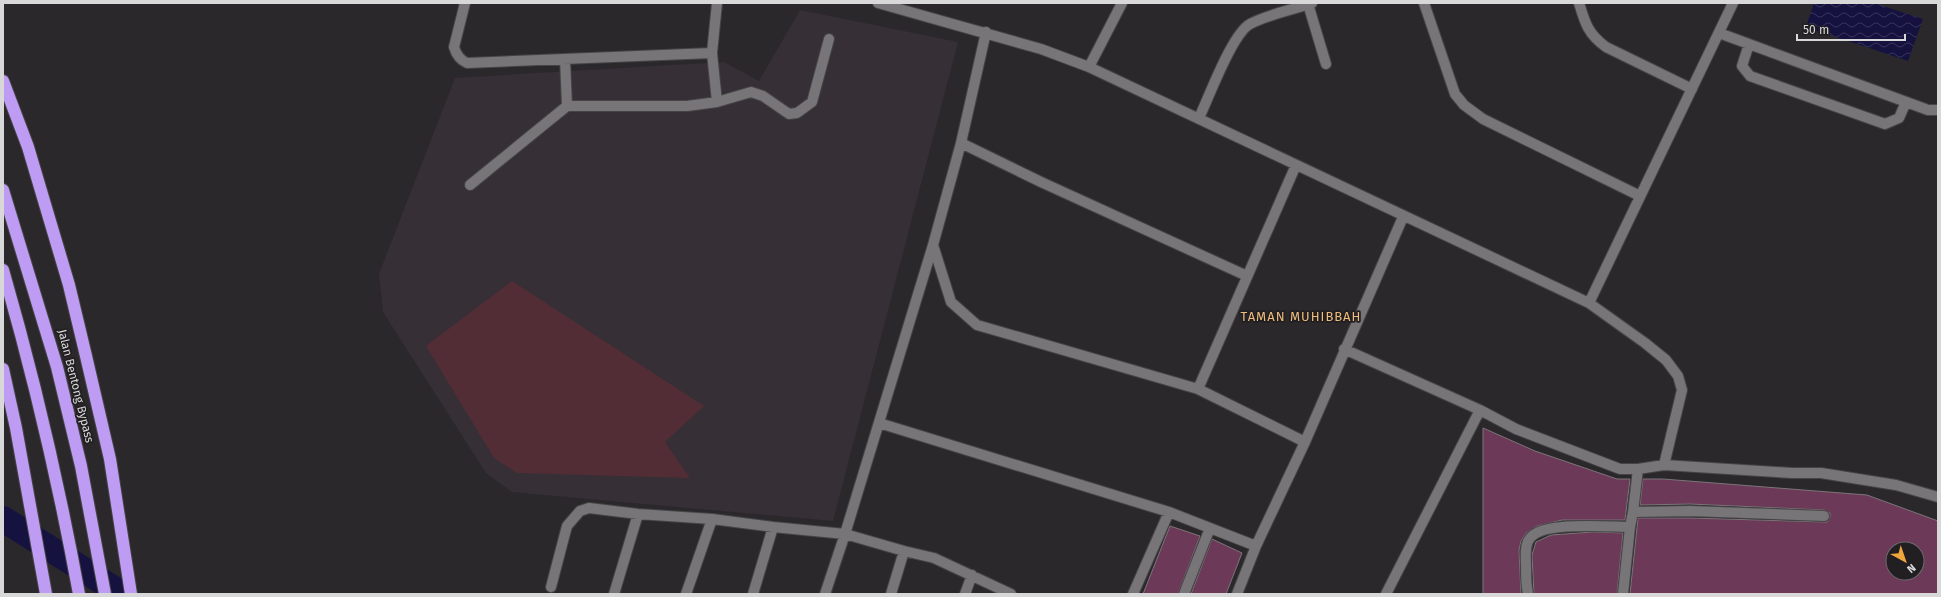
<svg xmlns="http://www.w3.org/2000/svg" width="1941" height="597" viewBox="0 0 1941 597" font-family="'Fira Sans',sans-serif">
	<defs>
		<pattern id="water-waves" width="16" height="10" patternUnits="userSpaceOnUse"><rect width="16" height="10" fill="#151240"/><path d="M0 5q4-4 8 0t8 0" fill="none" stroke="#36345b"/></pattern>
	</defs>
	<rect width="100%" height="100%" fill="#2b282b"/>
	<path fill="#362f36" d="M800,10L958,42L833,521L512,492L486,473L383,312L379,274L455,78L724,62L759,81Z"/>
	<path fill="#532d35" d="M512,281L704,406L665,442L690,478L517,473L494,458L426,346Z"/>
	<path fill="url(#water-waves)" d="M1814,3H1874L1923,19L1908,61L1806,27Z"/>
	<g fill="none" stroke-linecap="round" stroke-linejoin="round">
		<path stroke="#151240" stroke-width="26" d="M3,519L122,594"/>
	</g>
	<path fill="#6d3958" stroke="#7a7678" fill-rule="evenodd" d="M1483,428L1535,451L1617,479H1630L1625,520H1562L1537,526L1526,533L1521,541L1519,550L1521,594H1483Z
		M1643,479H1663L1867,495L1938,521V594H1630L1638,518H1690L1824,522H1827L1830,517V513L1824,510L1690,504L1640,505ZM1893,549H1917V573H1893Z
		M1170,526L1200,536L1178,594H1143Z
		M1593,532L1623,533L1617,594H1534L1532,555L1536,542L1551,535Z
		M1212,539L1242,553L1226,594H1191Z"/>
	<g fill="none" stroke-linecap="round" stroke-linejoin="round">
		<defs>
			<path id="minor" d="M465,3L454,47C456,54 460,60 467,63L712,53
				M878,3L1041,49L1089,67L1589,303L1645,343L1666,360L1678,376L1682,390L1664,465
				M1424,3L1455,94L1464,105L1483,119L1640,196
				M1579,3C1585,23 1588,34 1606,47L1692,89
				M1308,4L1326,64
				M986,32L961,143L933,245L951,302L977,325L1198,389L1305,442
				M1719,33L1928,110H1938
				M1749,44L1742,66L1750,76L1885,124L1899,118L1906,102
				M565,59L567,106
				M1089,67L1122,3
				M717,102L712,53L717,3
				M1199,118C1209,97 1232,34 1250,24C1269,14 1292,10 1312,3
				M961,143L1041,182L1247,276
				M470,185L567,106H687L717,102L751,92L763,96L789,114L797,113L812,102L829,39
				M1589,303L1733,3
				M1344,349L1480,410L1516,429L1620,469H1638L1664,465L1792,473H1821L1896,485L1938,497
				M1198,389L1296,165
				M879,423L1169,512L1256,546
				M1633,512L1690,511L1824,516
				M551,587L567,526L580,511L589,508L638,514L712,519L773,527L845,534L904,551L934,558L1011,594
				M614,594L638,514
				M686,594L712,519
				M753,594L773,527
				M825,594L845,534L933,245
				M891,594L904,551
				M965,594L972,575
				M1133,594L1169,512
				M1184,594L1210,528
				M1237,594L1256,546L1305,442L1403,217
				M1386,594L1480,410
				M1528,594C1526,585 1526,576 1526,567C1526,557 1524,544 1531,537C1545,521 1609,527 1630,527L1633,512L1638,469
				M1623,594L1630,527"/>
			<path id="highway" d="M3,81L28,147L69,285L86,356L110,459L131,594
				M3,190L57,367L81,466L105,594
				M3,270C34,377 59,485 79,594
				M3,369L16,428L46,594"/>
		</defs>
		<use href="#minor" stroke="#464546" stroke-width="12"/>
		<use href="#highway" stroke="#464546" stroke-width="14"/>
		<use href="#minor" stroke="#777577" stroke-width="10"/>
		<use href="#highway" stroke="#be9cf3" stroke-width="12"/>
	</g>
	<g text-anchor="middle" stroke-width="3.5" stroke-linejoin="round" paint-order="stroke">
		<g font-size="12" fill="#d9d8d9" stroke="#211f21">
			<text transform="translate(76 386) rotate(76)" y="4">Jalan Bentong Bypass</text>
		</g>
		<g font-size="13" letter-spacing="1" fill="#f0bd7d" stroke="#211f21">
			<text x="1301" y="321">TAMAN MUHIBBAH</text>
		</g>
	</g>
	<rect width="1941" height="597" fill="none" stroke="#d9d8d9" stroke-width="8"/>
	<g transform="translate(1905 561) rotate(140)"><circle r="19" fill="#211f21" stroke="#6b696b"/>
	<path d="M0-3L7 15L0 10L-7 15Z" fill="#efa73d"/>
	<text y="-6" font-size="11" font-weight="bold" text-anchor="middle" fill="#d9d8d9">N</text>
	</g>
	<path d="M1797 34v6h108v-6" fill="none" stroke="#d9d8d9" stroke-width="2"/>
	<text x="1803" y="34" font-size="12" fill="#d9d8d9" stroke="#211f21" stroke-width="3" paint-order="stroke">50 m</text>
</svg>
